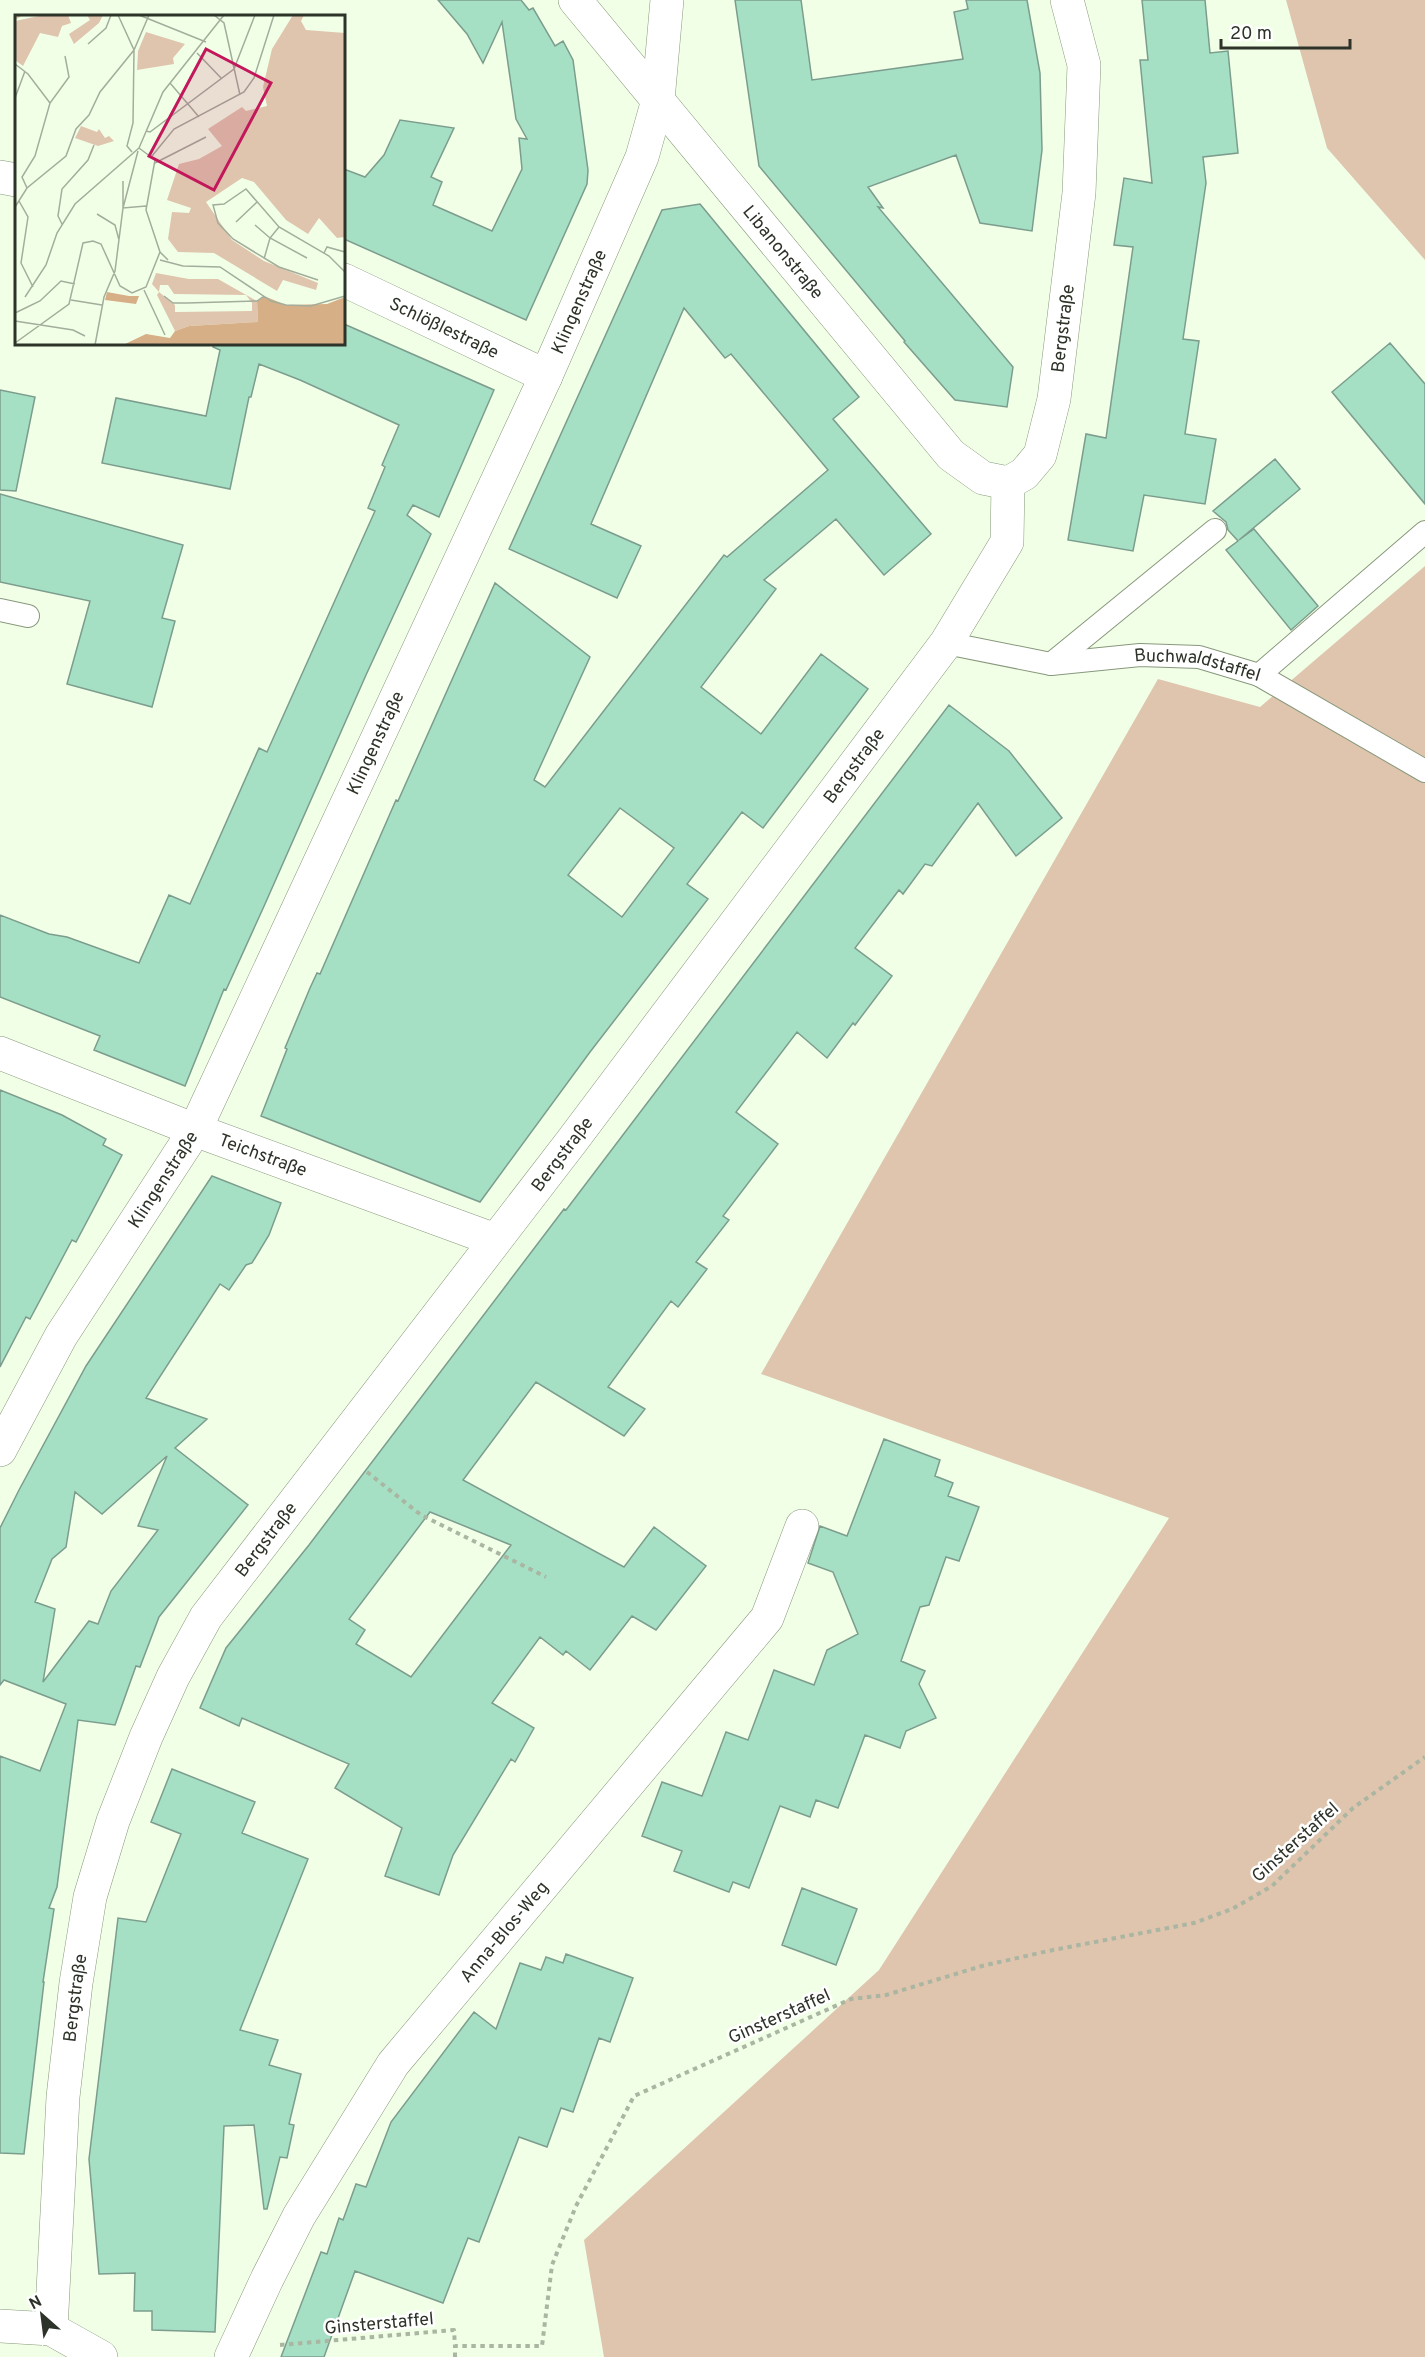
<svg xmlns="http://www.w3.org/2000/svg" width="1425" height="2357" viewBox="0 0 1425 2357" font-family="Overpass,sans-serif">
	<rect width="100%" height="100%" fill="#f1ffe7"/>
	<path fill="#dfc5ad" d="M1286,0H1425V260L1327,148Z
		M1425,566V2357H604L584,2240L879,1970L1169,1518L761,1374L1158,679L1260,707Z"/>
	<path fill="#a5e0c5" stroke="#7c9d8d" stroke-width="1.5" fill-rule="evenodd" d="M438,0H521L529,10L533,8L555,46L563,41L573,60L588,170L587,184L526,320L344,239V169L365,177L384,155L400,120L454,128L431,177L442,182L433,205L492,231L522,169L519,138L527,139L516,119L502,22L483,63L467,34Z
		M735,0H801L812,80L963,59L954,12L968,9L966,0H1027L1040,73L1042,150L1032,231L980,223L956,155L868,187L883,208L878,207L1013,367L1007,407L955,400L904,342L905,341L759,166Z
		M1142,0H1205L1210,53L1228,51L1238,153L1203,157L1206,183L1183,339L1199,341L1185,434L1216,439L1205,504L1144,495L1133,551L1068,540L1086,434L1106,438L1133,247L1114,245L1124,178L1152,183L1140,60H1148Z
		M700,204L859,397L833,419L931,534L884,575L836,519L764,580L776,589L701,687L761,734L821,654L868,689L763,828L742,812L687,884L708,899L590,1052L480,1202L261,1116L287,1049L285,1048L310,988L317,973L320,974L396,800L398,801L495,583L590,657L534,780L545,787L724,555L727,557L828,470L731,354L725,358L684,308L591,524L641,546L617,598L509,549L662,210ZM620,808L674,848L622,917L568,875Z
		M344,324L494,390L439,517L413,505L407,515L431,534L366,675L265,904L226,990L224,989L185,1086L94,1050L100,1036L0,997V915L49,934L67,937L139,963L169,895L190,904L259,748L267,752L375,511L368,508L385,467L382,465L399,425L300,380L259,364L251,397H249L230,489L102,463L116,398L206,416L220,350L213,347V344H344Z
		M1390,343L1425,384V504L1332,392Z
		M0,390L35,397L16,491L0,490Z
		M1275,459L1300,489L1239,540L1254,529L1318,606L1291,630L1226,550L1238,541L1228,530L1226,522L1213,511Z
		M0,494L183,545L162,618L175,621L152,707L67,684L90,601L0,582Z
		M949,705L1009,751L1062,818L1016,856L978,803L932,866L925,864L903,894L899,890L855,948L892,976L855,1025L853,1023L827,1058L797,1032L736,1112L778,1144L723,1216L729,1220L696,1262L707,1269L678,1307L671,1301L608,1387L645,1409L624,1436L536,1382L463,1480L624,1567L654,1527L706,1566L656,1630L632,1616L590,1670L566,1651L563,1655L540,1637L492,1703L534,1728L515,1762L511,1759L453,1855L439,1895L385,1876L402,1828L335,1788L349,1764L242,1718L239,1726L200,1708L226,1648L309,1545L564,1209L566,1210ZM430,1512L511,1545L411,1677L356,1644L365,1630L349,1619Z
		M0,1090L62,1115L106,1139L103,1145L122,1155L76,1242L72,1240L30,1319L26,1317L0,1367Z
		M212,1176L281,1203L269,1235L252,1263L246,1265L229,1290L220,1284L146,1398L207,1419L175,1448L248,1505L159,1617L140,1667L136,1666L115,1725L78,1720L57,1887L49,1908L54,1909L43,1982H44L24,2154L0,2153V1756L40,1771L66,1704L4,1680L0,1685V1528L19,1490L86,1366ZM167,1456L138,1526L158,1530L111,1591L98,1624L89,1621L43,1682L55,1609L35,1602L52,1559L66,1547L75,1492L102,1514Z
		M884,1439L940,1460L935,1476L953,1483L948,1496L979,1507L959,1561L946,1557L929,1605L920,1607L901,1661L925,1671L919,1684L936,1718L906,1731L900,1748L865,1735L838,1808L816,1800L810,1817L780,1806L749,1888L733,1882L729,1892L674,1871L682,1851L642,1836L662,1782L702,1796L726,1732L748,1740L774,1670L814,1685L827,1650L858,1634L833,1572L808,1563L820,1526L847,1536Z
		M172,1769L255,1802L242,1833L308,1859L240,2030L278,2040L269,2065L301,2074L289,2124L294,2125L287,2158L280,2157L267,2209H264L254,2125L224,2126L215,2332L152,2330V2311H134L135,2273L99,2274L89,2159L118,1918L146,1922L181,1834L151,1822Z
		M802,1888L857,1909L836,1965L782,1945Z
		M566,1954L633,1978L610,2042L599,2038L573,2112L561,2108L547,2147L519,2137L479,2242L468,2238L443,2303L355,2271L324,2357H281L321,2252L327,2254L339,2218L343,2220L356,2184L366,2187L391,2122L474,2012L496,2029L520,1963L541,1970L546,1957L563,1963Z"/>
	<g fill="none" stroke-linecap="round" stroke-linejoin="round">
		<defs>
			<g id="lane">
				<path d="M0,610L28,616"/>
				<path id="s1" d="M946,643L1051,664L1140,655L1199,657L1259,675L1425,771"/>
				<path d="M1051,664L1215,530"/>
				<path d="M1259,675L1425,532"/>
			</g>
			<g id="street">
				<path id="s2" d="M575,0L951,455L983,478L1008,483"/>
				<path d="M0,177L16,180"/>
				<path id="s3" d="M344,280L546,376"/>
				<path id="s4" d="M1008,483L1024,474L1040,455L1054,399L1079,193L1084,65L1067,0"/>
				<path id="s5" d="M0,1053L195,1130L495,1240"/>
				<path id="s6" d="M0,1450L61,1336L195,1130L546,376L642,157L658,100L667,0"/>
				<path id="s7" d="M51,2329L63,2097L76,1983L90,1897L113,1821L146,1737L173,1677L206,1617L572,1141L946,643L1007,542L1008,483"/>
				<path id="s8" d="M231,2357L267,2279L299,2216L393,2064L767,1618L802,1526"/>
			</g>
			<path id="secondary" d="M0,2326L51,2329L101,2357"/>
		</defs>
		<use href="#lane" stroke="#88987c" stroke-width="24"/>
		<use href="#street" stroke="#88987c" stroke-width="34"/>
		<use href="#secondary" stroke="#88987c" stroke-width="34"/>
		<path stroke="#aab5a2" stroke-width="4" stroke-dasharray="4.5 4.5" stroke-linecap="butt" d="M367,1472L421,1515L546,1577
			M280,2345L454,2330L455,2346H542L552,2265L576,2206L634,2096L851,1999L886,1995L982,1966L1048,1951L1194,1923L1232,1909L1272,1886L1353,1808L1425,1757
			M455,2357V2346"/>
		<use href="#lane" stroke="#fff" stroke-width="22"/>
		<use href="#street" stroke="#fff" stroke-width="33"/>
		<use href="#secondary" stroke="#fff" stroke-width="33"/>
	</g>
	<g text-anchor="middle" stroke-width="5" stroke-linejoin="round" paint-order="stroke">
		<g font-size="18" fill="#2d3328" stroke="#fff">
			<text dy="6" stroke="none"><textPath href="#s2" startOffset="327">Libanonstraße</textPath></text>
			<text dy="6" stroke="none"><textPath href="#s6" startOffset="1288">Klingenstraße</textPath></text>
			<text dy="6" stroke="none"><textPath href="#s3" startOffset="111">Schlößlestraße</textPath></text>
			<text dy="6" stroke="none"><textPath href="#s4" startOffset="172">Bergstraße</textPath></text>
			<text dy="6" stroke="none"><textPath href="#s1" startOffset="255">Buchwaldstaffel</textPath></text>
			<text dy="6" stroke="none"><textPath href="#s6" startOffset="802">Klingenstraße</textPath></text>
			<text dy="6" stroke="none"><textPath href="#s7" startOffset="1808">Bergstraße</textPath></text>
			<text dy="6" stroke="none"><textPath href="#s7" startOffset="1322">Bergstraße</textPath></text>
			<text dy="6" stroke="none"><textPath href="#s5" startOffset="282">Teichstraße</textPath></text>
			<text dy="6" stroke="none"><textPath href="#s6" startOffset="316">Klingenstraße</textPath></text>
			<text dy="6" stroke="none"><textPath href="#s7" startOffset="836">Bergstraße</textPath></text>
			<text transform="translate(1295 1842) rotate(-42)" y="6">Ginsterstaffel</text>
			<text dy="6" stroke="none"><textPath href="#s8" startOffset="508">Anna-Blos-Weg</textPath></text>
			<text dy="6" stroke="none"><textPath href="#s7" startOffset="332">Bergstraße</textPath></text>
			<text transform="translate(779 2016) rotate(-24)" y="6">Ginsterstaffel</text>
			<text transform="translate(379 2323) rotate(-5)" y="6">Ginsterstaffel</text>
		</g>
	</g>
	<g transform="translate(15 15)">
		<rect width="330" height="330" fill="#f1ffe7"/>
		<path d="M0,0H53L56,8L47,11L43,22L25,18L8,51L0,45V6L24,1L8,0L0,5ZM72,0H88L84,8L59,29L54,19L75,5ZM278,0H289L286,6L291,15L330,18V222L322,223L304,203L293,219L271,205L239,167L227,163L191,187L217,225L249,246L303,268L301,275L268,265L262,276L199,238L163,237L153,224L157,197L174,198L176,193L152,185L164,149L184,144L207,131L193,114L227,92L231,96L252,91L248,72L257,34ZM131,17L170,29L158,43L159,49L122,55L123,36ZM66,111L82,117L84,114L90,123L94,121L99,126L83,131L60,123ZM141,258L174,264H203L242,286L243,307L174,311L160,316L142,280L144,277L137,269ZM145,270H153L159,279L231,280L237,288V296L160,297V290L144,277Z" fill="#dfc5ad" fill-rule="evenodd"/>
		<path d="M92,277L114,281H124L121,289L90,285ZM249,281L271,290L312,289L330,282V330H108L131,319L155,323L160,316L174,311L243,307L242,286Z" fill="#d7af87"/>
		<path fill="none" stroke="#a3ad9b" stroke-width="1.5" d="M103,0L119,35L118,108L112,131L117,137M124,0L191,27M199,0L209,8L225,80M73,29L91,13L96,0M182,38L207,64M0,49L13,59L35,88M155,68L184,102M0,83L10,56M131,116L135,117L219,54L240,0M124,133L148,77L209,0M124,133L140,145L131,195L145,237L153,245M137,141L159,114L229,77L239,63L259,0M140,148L191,122M108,166V193L131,191M12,173L7,162L20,141L35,88L54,62L50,41M4,186L13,202L6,248L18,272M0,192L12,173L51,141L61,114L74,100L85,77L119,35L134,0M82,199L100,210L104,225M221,207L242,187M47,209L43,201L47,174L73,145L79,130M240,210L255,223L292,243M309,238L312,232L330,237M249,244L255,223L264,212M145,245L168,251L205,252L256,286L271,290L296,291L330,281M303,265L264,252L218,224L203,208L198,190L209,189L231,174L264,212L314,241L330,257M129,275L150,320M149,281L158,288H172L242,286L249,281M10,282L31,250L42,218L60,189L124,133M56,285L87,290M0,298L25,286L46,266L60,269M0,306L58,315L70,321M0,328L54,289L68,228L78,226L86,229L105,271L117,278L131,272L145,237M80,330L89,282L100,256L108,193L123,136"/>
		<path fill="#c2185b" fill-opacity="0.15" stroke="#c2185b" stroke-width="3" d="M191,34L256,68L199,175L134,141Z"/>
		<rect width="330" height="330" fill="none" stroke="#2d3328" stroke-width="3"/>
	</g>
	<g transform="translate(42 2315) rotate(332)" stroke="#ffffff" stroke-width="4.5" paint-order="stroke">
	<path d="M0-4.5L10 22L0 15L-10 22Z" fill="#2d3328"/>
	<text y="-9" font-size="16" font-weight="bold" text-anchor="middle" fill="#2d3328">N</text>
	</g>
	<path d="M1221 39v9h129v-9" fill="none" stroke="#2d3328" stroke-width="3"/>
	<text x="1230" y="39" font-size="18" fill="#2d3328" stroke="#ffffff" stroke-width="4.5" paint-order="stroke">20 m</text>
</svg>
